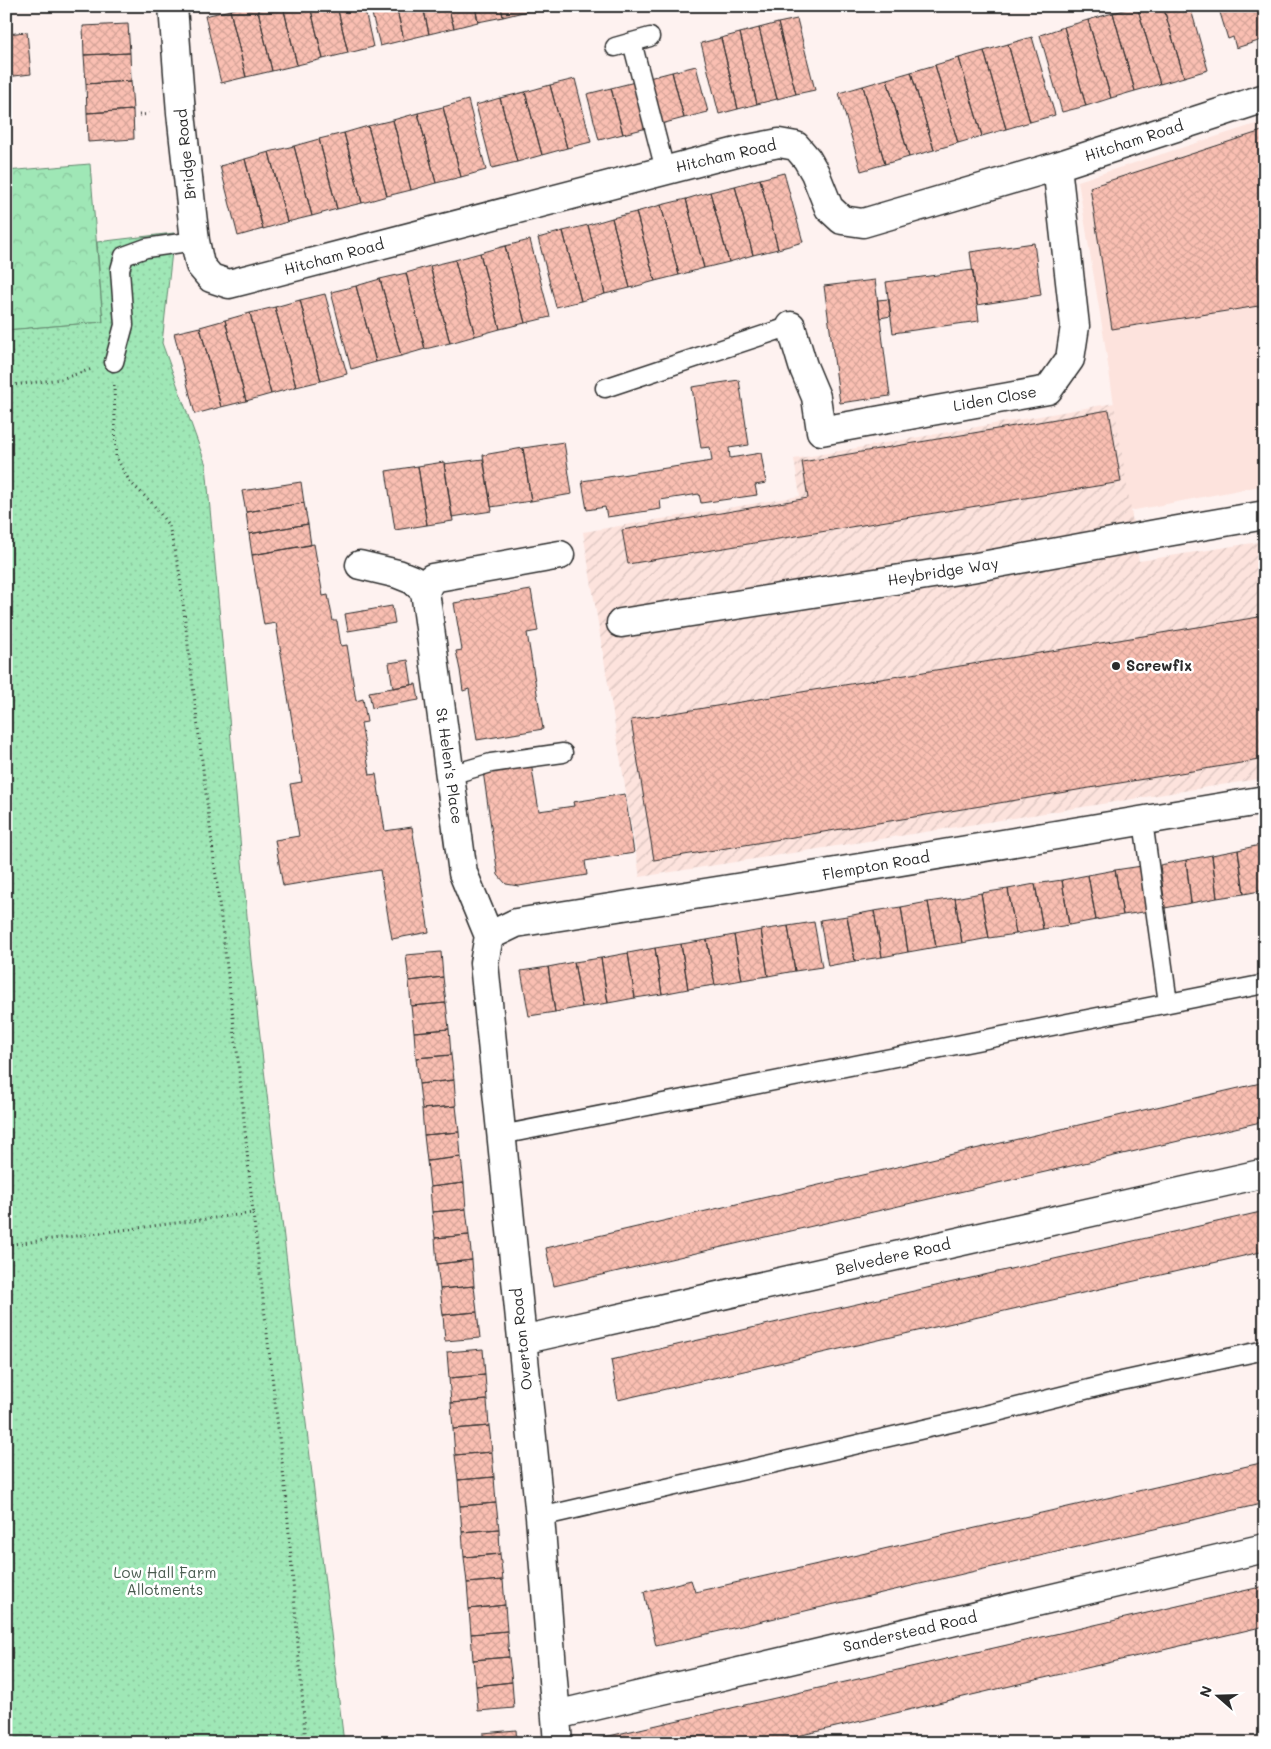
<svg xmlns="http://www.w3.org/2000/svg" width="1271" height="1749" viewBox="0 0 1271 1749" font-family="Mali,sans-serif">
	<defs>
		<pattern id="industrial-furrows" width="10" height="10" patternUnits="userSpaceOnUse" patternTransform="scale(1.25)"><rect width="10" height="10" fill="#fde3dd"/><path d="M-1 1l2-2M0 10L10 0M9 11l2-2" fill="none" stroke="#d9c3be"/></pattern>
		<pattern id="park-crowns" width="20" height="18" patternUnits="userSpaceOnUse" patternTransform="scale(1.25)"><rect width="20" height="18" fill="#9fe7b6"/><path d="M2 6a3 3 0 1 1 6 0M12 15a3 3 0 1 1 6 0" fill="none" stroke="#89c69d"/></pattern>
		<pattern id="garden-dots" width="8" height="8" patternUnits="userSpaceOnUse" patternTransform="scale(1.25)"><rect width="8" height="8" fill="#9fe7b6"/><path d="M2 2h.1M6 6h.1" fill="none" stroke="#89c69d" stroke-width="1.8" stroke-linecap="round"/></pattern>
		<pattern id="building-cross-hatch" width="8" height="8" patternUnits="userSpaceOnUse" patternTransform="scale(1.25)"><rect width="8" height="8" fill="#fabfb2"/><path d="M0 0l8 8M0 8l8-8" fill="none" stroke="#d6a499"/></pattern>
	</defs>
	<rect width="100%" height="100%" fill="#fef2f0"/>
	<filter id="ink" filterUnits="userSpaceOnUse"><feTurbulence type="fractalNoise" baseFrequency=".02" numOctaves="2"/><feDisplacementMap in="SourceGraphic" scale="10" xChannelSelector="R" yChannelSelector="G"/><feConvolveMatrix kernelMatrix="1 2 1 2 8 2 1 2 1" color-interpolation-filters="sRGB"/></filter>
	<g filter="url(#ink)">
		<path fill="#fde3dd" d="M1265,121V485L1130,511L1104,338L1078,181Z"/>
		<path fill="url(#industrial-furrows)" d="M1114,403L1139,561L1265,541V778L640,877L583,532L800,496L794,459Z"/>
		<path fill="url(#park-crowns)" stroke="#658970" d="M90,164L103,322L6,330V171Z"/>
		<path fill="url(#garden-dots)" stroke="#658970" d="M174,233L162,343L206,465L251,960L344,1743H6V330L103,322L97,242Z"/>
		<path fill="url(#building-cross-hatch)" stroke="#2b2b2b" d="M246,6H257L272,71L246,77L230,10Z
			M257,6H283L297,65L272,71Z
			M283,6H310L323,59L297,65Z
			M310,6H337L348,53L323,59Z
			M337,6H364L373,47L348,53Z
			M370,6H396L404,40L380,46Z
			M396,6H423L429,34L404,40Z
			M423,6H448L454,28L429,34Z
			M448,6H475L478,22L454,28Z
			M475,6H501L503,17L478,22Z
			M501,6H526L527,11L503,17Z
			M526,6H546L527,11Z
			M1137,6L1160,84L1135,91L1113,13Z
			M1137,6H1163L1184,77L1160,84Z
			M1163,6H1190L1208,70L1184,77Z
			M1218,6H1265V39L1236,48L1233,37L1228,39Z
			M230,10L246,77L221,83L205,16Z
			M1113,13L1135,91L1111,98L1088,20Z
			M797,19L815,90L796,94L778,23Z
			M1088,20L1111,98L1086,106L1064,27Z
			M778,23L796,94L777,99L759,28Z
			M128,24L130,53L84,55L83,26Z
			M1064,27L1086,106L1062,112L1040,35Z
			M759,28L777,99L757,104L740,33Z
			M27,32L31,74L6,77V34Z
			M740,33L757,104L738,109L721,38Z
			M1032,37L1055,115L1030,122L1008,44Z
			M721,38L738,109L719,114L701,43Z
			M1008,44L1030,122L1006,129L984,51Z
			M984,51L1006,129L982,136L959,58Z
			M130,53L131,81L86,84L84,55Z
			M959,58L982,136L958,143L935,65Z
			M935,65L958,143L934,150L911,72Z
			M696,66L708,112L684,118L672,72Z
			M672,72L684,118L661,124L649,78Z
			M911,72L934,150L909,157L887,79Z
			M575,79L591,142L567,148L550,85Z
			M887,79L909,157L885,164L863,86Z
			M131,81L133,110L87,113L86,84Z
			M635,82L647,128L623,134L611,88Z
			M550,85L567,148L542,155L525,92Z
			M863,86L885,164L861,171L839,93Z
			M611,88L623,134L599,140L587,94Z
			M525,92L542,155L517,162L500,98Z
			M500,98L517,162L492,168L476,105Z
			M468,100L486,170L461,177L443,107Z
			M443,107L461,177L436,183L418,113Z
			M133,110L134,139L88,142L87,113Z
			M418,113L436,183L411,190L393,120Z
			M393,120L411,190L387,196L368,126Z
			M368,126L387,196L362,203L344,133Z
			M1265,130V305L1112,329L1090,187Z
			M344,133L362,203L337,209L319,139Z
			M319,139L337,209L312,216L294,146Z
			M294,146L312,216L287,222L269,152Z
			M269,152L287,222L263,229L245,159Z
			M245,159L263,229L238,236L220,166Z
			M784,173L803,242L778,249L760,179Z
			M760,179L778,249L753,255L735,186Z
			M735,186L753,255L729,262L710,192Z
			M710,192L729,262L704,268L686,199Z
			M686,199L704,268L679,275L661,205Z
			M661,205L679,275L655,281L636,212Z
			M636,212L655,281L630,288L612,218Z
			M612,218L630,288L605,294L588,225Z
			M588,225L605,294L581,301L563,231Z
			M563,231L581,301L556,307L538,238Z
			M530,240L550,317L525,323L505,246Z
			M1034,243L1041,295L977,305L970,252Z
			M505,246L525,323L500,329L480,253Z
			M480,253L500,329L475,336L455,260Z
			M455,260L475,336L450,343L430,266Z
			M430,266L450,343L425,349L406,273Z
			M973,270L979,321L893,333L886,282Z
			M406,273L425,349L401,356L380,279Z
			M380,279L401,356L376,362L356,286Z
			M875,280L890,396L840,403L824,286Z
			M356,286L376,362L351,369L331,292Z
			M325,294L347,374L321,381L300,300Z
			M889,299L891,316L880,318L877,300Z
			M300,300L321,381L296,387L275,307Z
			M275,307L296,387L271,394L250,313Z
			M250,313L271,394L246,401L225,320Z
			M225,320L246,401L221,407L200,327Z
			M200,327L221,407L195,414L174,333Z
			M739,380L749,445L729,448L730,458L761,453L766,483L755,485L757,495L701,503L699,494L660,500L661,509L607,517L605,507L587,510L582,481L712,461L710,447L701,448L692,387Z
			M1109,410L1121,482L628,564L622,530L808,498L802,462Z
			M564,442L572,494L531,501L523,448Z
			M523,448L531,501L491,507L483,455Z
			M483,459L492,511L452,517L444,464Z
			M444,462L453,521L427,525L418,466Z
			M418,466L427,525L395,530L386,471Z
			M301,482L304,503L246,512L242,491Z
			M304,503L308,524L249,534L246,512Z
			M308,524L311,545L252,555L249,534Z
			M314,544L323,596L328,595L333,621H337L341,646L347,645L356,701L363,699L367,722L361,723L370,775L376,774L385,831L412,827L429,932L392,939L380,870L283,886L275,840L299,836L290,784L302,782L276,623L264,625L252,555Z
			M531,590L538,631L527,633L543,729L477,740L469,689L463,691L460,670L456,651L462,650L454,603Z
			M392,606L395,623L348,631L345,614Z
			M1265,616V759L654,860L631,720Z
			M408,660L412,685L393,688L389,663Z
			M416,684L419,700L372,708L369,692Z
			M531,763L539,811L574,806L573,802L625,794L634,853L585,861L587,875L519,886L506,884L498,875L483,771Z
			M1264,844L1265,890L1244,894L1238,850Z
			M1238,850L1244,894L1217,898L1212,855Z
			M1212,855L1217,898L1191,903L1186,860Z
			M1186,860L1191,903L1165,908L1160,865Z
			M1142,866L1150,911L1123,915L1115,870Z
			M1115,870L1123,915L1096,920L1088,875Z
			M1088,875L1096,920L1069,925L1062,880Z
			M1062,880L1069,925L1043,929L1035,884Z
			M1035,884L1043,929L1016,934L1008,889Z
			M1008,889L1016,934L989,938L981,893Z
			M981,893L989,938L962,943L955,898Z
			M955,898L962,943L936,947L928,902Z
			M928,902L936,947L908,952L901,907Z
			M901,907L908,952L882,957L874,911Z
			M874,911L882,957L855,961L847,916Z
			M847,916L855,961L828,966L820,920Z
			M814,922L822,967L795,971L788,926Z
			M788,926L795,971L768,976L761,930Z
			M761,930L768,976L742,980L734,935Z
			M734,935L742,980L715,985L707,940Z
			M707,940L715,985L688,989L681,944Z
			M681,944L688,989L662,994L655,948Z
			M655,948L662,994L635,998L628,953Z
			M441,952L443,977L409,981L406,955Z
			M628,953L635,998L608,1003L601,958Z
			M601,958L608,1003L582,1007L574,962Z
			M574,962L582,1007L555,1012L548,967Z
			M548,967L555,1012L529,1016L521,971Z
			M443,977L446,1003L411,1006L409,981Z
			M446,1003L449,1029L414,1032L411,1006Z
			M449,1029L451,1055L416,1058L414,1032Z
			M451,1055L454,1080L419,1084L416,1058Z
			M454,1080L456,1106L422,1109L419,1084Z
			M1265,1082V1121L554,1286L546,1248Z
			M456,1106L459,1132L424,1135L422,1109Z
			M459,1132L461,1157L427,1161L424,1135Z
			M461,1157L464,1183L430,1187L427,1161Z
			M464,1183L466,1209L432,1212L430,1187Z
			M466,1209L469,1235L435,1238L432,1212Z
			M1265,1211V1251L618,1400L611,1360Z
			M469,1235L472,1260L437,1264L435,1238Z
			M472,1260L474,1286L440,1289L437,1264Z
			M474,1286L477,1312L443,1315L440,1289Z
			M477,1312L480,1338L445,1341L443,1315Z
			M483,1349L485,1375L449,1378L447,1352Z
			M485,1375L487,1400L451,1403L449,1378Z
			M487,1400L489,1426L453,1429L451,1403Z
			M489,1426L492,1452L455,1455L453,1429Z
			M492,1452L494,1477L458,1480L455,1455Z
			M1265,1462V1503L656,1646L644,1592L691,1580L695,1592Z
			M494,1477L496,1503L460,1506L458,1480Z
			M496,1503L499,1529L462,1532L460,1506Z
			M499,1529L500,1554L464,1557L462,1532Z
			M500,1554L503,1580L467,1583L464,1557Z
			M503,1580L505,1605L469,1609L467,1583Z
			M1265,1586V1626L768,1743H596V1739Z
			M505,1605L507,1631L471,1634L469,1609Z
			M507,1631L509,1657L473,1660L471,1634Z
			M509,1657L512,1682L476,1686L473,1660Z
			M512,1682L514,1708L478,1711L476,1686Z
			M516,1730L517,1743H483V1733Z"/>
		<g fill="none" stroke-linecap="round" stroke-linejoin="round">
			<defs>
				<path id="service" d="M632,42L665,170
					M615,47L650,37
					M114,362L124,325L120,270L124,256L146,248L195,241
					M605,388L791,326
					M450,775L491,763L563,753
					M1143,821L1168,1003
					M501,1135L1265,984
					M540,1517L985,1415L1117,1382L1265,1350"/>
				<path id="minor" d="M173,6L181,113L195,241L200,265L211,278L229,284L748,149L779,143L796,146L807,159L815,173L829,208L842,220L863,223L1057,166L1265,98
					M791,326L803,366L816,397L821,431L1048,390L1070,359L1075,326L1057,166
					M360,565L398,574L413,580L425,591
					M621,623L971,568L1167,532L1265,515
					M489,936L484,963L540,1517L558,1743
					M489,936L516,923L806,877L1265,800
					M489,936L463,873L425,591L432,578L560,555
					M522,1340L1265,1173
					M556,1715L1265,1548"/>
			</defs>
			<use href="#service" stroke="#2b2b2b" stroke-width="21"/>
			<use href="#minor" stroke="#2b2b2b" stroke-width="31"/>
			<path stroke="#2b2b2b" stroke-width="3" stroke-dasharray="1 4" stroke-linecap="butt" d="M139,115L153,114
				M114,385L116,457L130,482L153,504L169,526L179,570L238,1059L253,1213
				M6,386L61,379L92,369
				M6,1245L253,1213L286,1496L306,1743"/>
			<use href="#service" stroke="#fff" stroke-width="18"/>
			<use href="#minor" stroke="#fff" stroke-width="28"/>
		</g>
	</g>
	<circle fill="#2b2b2b" stroke="#fff" stroke-width="2" cx="1116" cy="666" r="5"/>
	<g text-anchor="middle" stroke-width="5" stroke-linejoin="round" paint-order="stroke">
		<g font-size="15" fill="#2b2b2b" stroke="#fff">
			<text transform="translate(1134 141) rotate(-18)" y="5">Hitcham Road</text>
			<text transform="translate(186 154) rotate(-96)" y="5">Bridge Road</text>
			<text transform="translate(726 156) rotate(-13)" y="5">Hitcham Road</text>
			<text transform="translate(334 257) rotate(-15)" y="5">Hitcham Road</text>
			<text transform="translate(995 399) rotate(-10)" y="5">Liden Close</text>
			<text transform="translate(943 572) rotate(-9)" y="5">Heybridge Way</text>
			<text transform="translate(449 766) rotate(82)" y="5">St Helen's Place</text>
			<text transform="translate(876 866) rotate(-10)" y="5">Flempton Road</text>
			<text transform="translate(893 1257) rotate(-13)" y="5">Belvedere Road</text>
			<text transform="translate(522 1339) rotate(-96)" y="5">Overton Road</text>
			<text transform="translate(910 1632) rotate(-13)" y="5">Sanderstead Road</text>
		</g>
		<g font-size="15" font-weight="bold" fill="#2b2b2b" stroke="#fff" text-anchor="start">
			<text x="1126" y="671">Screwfix</text>
		</g>
		<g font-size="15" fill="#485a4e" stroke="#fff">
			<text x="165" y="1578">Low Hall Farm<tspan x="165" dy="17">Allotments</tspan></text>
		</g>
	</g>
	<rect width="1271" height="1749" fill="none" stroke="#fff" stroke-width="25"/>
	<rect x="12" y="12" width="1246" height="1724" fill="none" stroke="#2b2b2b" stroke-width="2" filter="url(#ink)"/>
	<g transform="translate(1218 1696) rotate(290)" stroke="#ffffff" stroke-width="4" paint-order="stroke">
	<path d="M0-4L9 19L0 12L-9 19Z" fill="#2b2b2b"/>
	<text y="-8" font-size="14" font-weight="bold" text-anchor="middle" fill="#2b2b2b">N</text>
	</g>
</svg>
